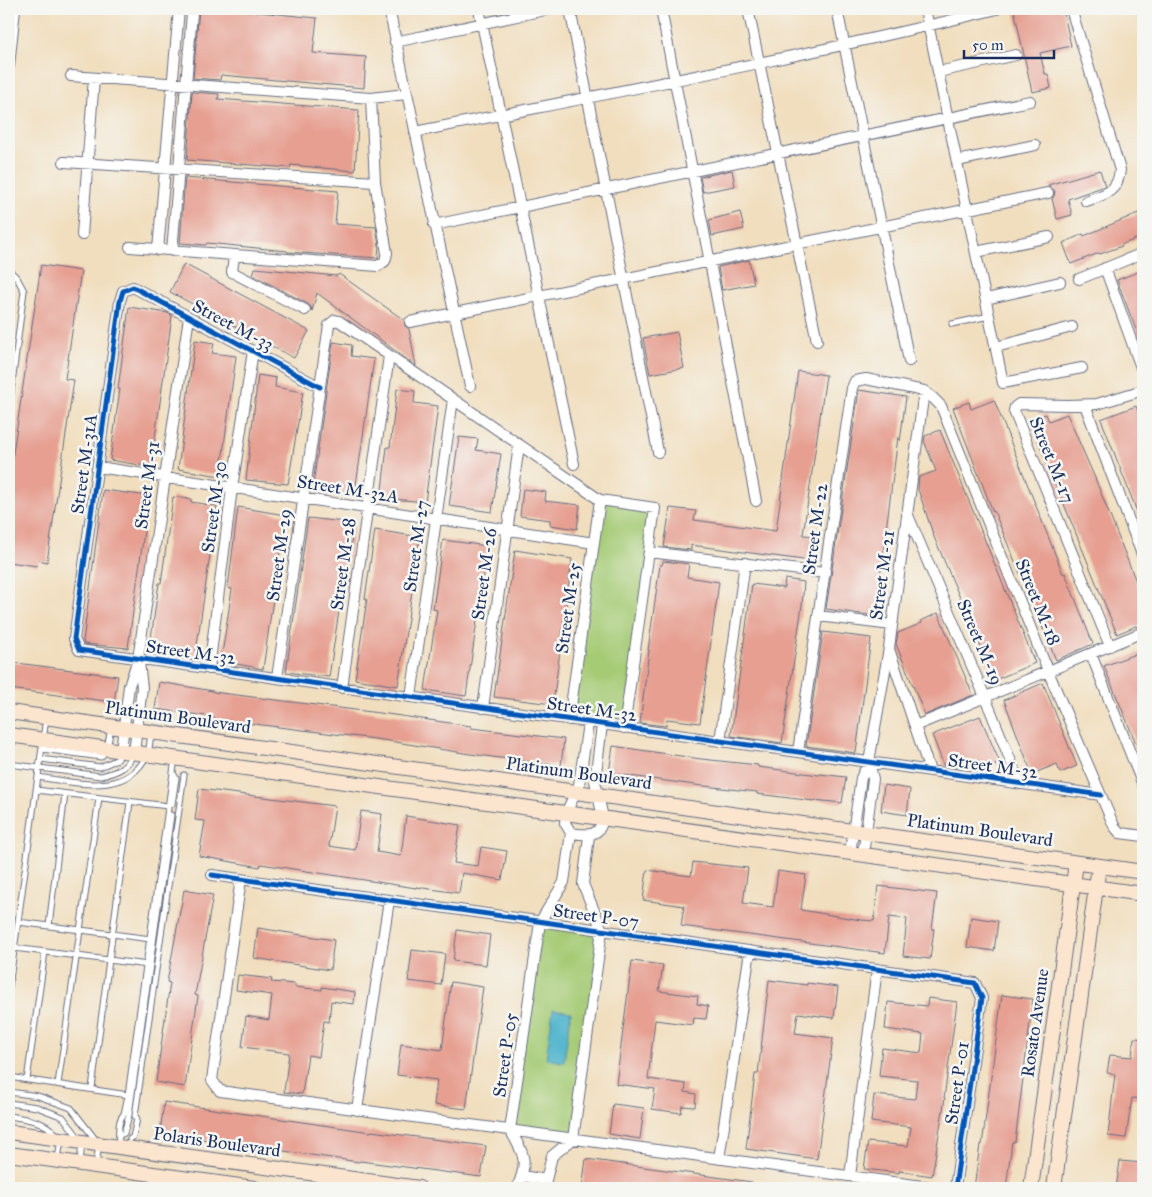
<svg xmlns="http://www.w3.org/2000/svg" width="1152" height="1197" viewBox="0 0 1152 1197" font-family="'IM FELL Great Primer',serif">
	<rect width="100%" height="100%" fill="#f6f6f2"/>
	<filter id="ink" filterUnits="userSpaceOnUse"><feTurbulence type="fractalNoise" baseFrequency=".02" numOctaves="2"/><feDisplacementMap in="SourceGraphic" scale="10" xChannelSelector="R" yChannelSelector="G"/><feConvolveMatrix kernelMatrix="1 2 1 2 8 2 1 2 1" color-interpolation-filters="sRGB"/></filter>
	<filter id="wash" filterUnits="userSpaceOnUse"><feTurbulence type="fractalNoise" baseFrequency=".0096" numOctaves="4" result="noise"/><feDisplacementMap in="SourceGraphic" scale="20" xChannelSelector="R" yChannelSelector="G"/><feGaussianBlur stdDeviation="1.12" result="paint"/><feColorMatrix in="noise" values="0 0 0 0 0 0 0 0 0 0 0 0 0 0 0 0 0 1.4 0 .05"/><feComposite in="paint" operator="in"/></filter>
	<g filter="url(#wash)">
		<rect width="100%" height="100%" fill="#f1debe"/>
		<path fill="#a5cb75" stroke="#607d6a" d="M600,500L655,508L624,728L569,720Z
			M540,922L602,930L573,1139L510,1130Z"/>
		<path fill="#4cb2cb" stroke="#347094" d="M553,1009L571,1012L564,1062L546,1059Z"/>
		<g id="blocks">
			<path fill="#e69f91" d="M199,9H229L317,18L313,53L366,57L364,88L221,75L220,80L193,78Z
				M1014,9H1063L1071,46L1040,53L1045,74H1048L1051,88L1032,92Z
				M192,92L219,94L218,99L359,110L355,171L291,165L290,168L187,160Z
				M732,170L735,186L703,192L700,177Z
				M1100,170L1105,186L1068,199L1072,215L1057,219L1052,199L1054,196L1055,191L1048,185Z
				M185,178L338,191L335,224L376,227L379,245L378,258L287,252V251L207,243L206,245L180,243Z
				M1143,211V236L1121,245L1122,246L1100,254L1099,253L1071,264L1063,243L1083,234L1084,236Z
				M740,212L744,229L712,236L709,220Z
				M749,260L754,284L722,290L718,267Z
				M184,264L309,331L294,358L170,292Z
				M41,265L81,271L65,379L74,380L47,562L38,560L37,566L9,562V480Z
				M255,268L337,276L339,274L404,320L405,326L409,329L416,366L317,293L312,311L311,307L308,304L253,275Z
				M1143,270V348L1117,280Z
				M129,307L168,313L172,316L151,467L110,460L120,389H118Z
				M677,332L684,368L650,374L643,338Z
				M195,340L214,343L212,353L236,356L220,476L178,469Z
				M333,342L352,345L351,356L374,359L355,493L336,490L337,488L313,485Z
				M798,371L826,375L803,535L815,536L811,561L691,545V550L664,547L670,508L696,511L694,520L776,531Z
				M258,375L276,378L275,387L303,392L288,484L246,480Z
				M397,389L415,391L414,403L438,406L425,502L381,498L387,447H390Z
				M859,390L906,397L900,441L898,437L875,616L826,609Z
				M994,400L1063,574L1065,573L1093,644L1056,660L994,511L993,512L953,408L969,402L971,409Z
				M1136,406L1143,425V527L1101,419Z
				M1046,414L1049,421L1067,414L1095,478L1143,599V625L1136,627V626L1117,634L1030,421Z
				M940,430L1035,663L995,680L934,537L918,489L919,477L936,471L924,441L925,436Z
				M459,437L478,439L476,450L501,454L492,512L449,506Z
				M523,489L546,492L545,501L580,505L577,529L550,525V520L520,516Z
				M103,490L149,496L128,648L84,644L83,641Z
				M173,497L191,499V502L217,506L195,659L149,652L159,583H161Z
				M238,507L285,515L263,669L221,661L232,589L228,588Z
				M308,518L354,523L343,605L340,604L329,677L286,672Z
				M375,530L420,537L398,686L355,679L367,599H365Z
				M443,540L488,546L466,696L425,690L437,610L433,609Z
				M515,550L572,559L553,704L494,697Z
				M663,561L689,564L687,577L719,582L700,723L667,719L666,726L640,723L649,650H648L660,565H662Z
				M785,579L804,582L802,605L782,743L731,736L752,584L784,588Z
				M938,613L973,695L925,715L896,644L898,633L922,623L921,621Z
				M823,632L871,638L856,753L806,746Z
				M1143,651V760L1104,666Z
				M9,662L118,676L114,702L9,689Z
				M159,682L213,691V692L387,714L471,726V728L564,739L561,766L470,754L383,740L214,719V717L155,709Z
				M1043,683L1077,766L1060,773L1057,764L1032,774L1004,700Z
				M980,716L1000,763L983,770L978,760L959,768L944,766L932,735Z
				M613,746L701,759L758,765V767L819,775L820,774L846,777L842,803L814,800V801L757,794V792L695,785L609,773Z
				M884,785L910,789L907,815L881,811Z
				M199,789L335,806L329,846L355,850L361,811L382,814L377,852L401,856L406,816L460,825L454,863L478,866L481,847L507,851L502,880L462,873L459,893L416,887V888L261,864L260,867L199,856L205,821L195,820Z
				M693,862L748,868L743,903L773,907L778,871L806,875L801,910L861,920L874,921L878,886L937,893L932,929H934L930,959L903,956L907,919L889,917L885,953L681,926L684,906L643,900L647,870L691,876Z
				M184,890L213,895L195,995L198,996L185,1087L156,1082L170,983L167,982Z
				M971,917L998,921L994,951L967,947Z
				M258,928L334,940L330,970L254,958Z
				M457,930L490,935L486,965L453,961Z
				M412,950L445,954L441,985L408,981Z
				M632,961L663,965L659,991L698,996L697,1004L708,1006L706,1019L694,1018L693,1025L655,1020L648,1079L686,1084L685,1092L696,1094L695,1107L682,1106L681,1113L652,1109L655,1089L616,1084Z
				M238,975L272,979L271,982L295,984V987L322,990V987L355,992L354,1004L331,1001L329,1022L324,1021L319,1057L308,1055L302,1094L284,1092L289,1053L242,1047L246,1016L269,1020L272,995L236,990Z
				M769,980L807,985V983L838,987L834,1018L798,1013L795,1033L833,1038L817,1159L746,1149L755,1074H758Z
				M451,982L483,987L466,1109L434,1105L437,1080L397,1075L401,1044L442,1050Z
				M1002,995L1033,999L1015,1142H1012L1006,1188H974L980,1145H982Z
				M928,998L957,1002L944,1098H945L932,1176L899,1171V1173L864,1169L868,1142L908,1146L911,1127L871,1122L874,1095L915,1099L917,1080L879,1076L882,1048L921,1053L923,1034L885,1029L888,1002L927,1006Z
				M1134,1038L1143,1039V1099L1132,1098L1126,1138L1108,1136L1115,1074L1107,1073L1110,1055L1132,1057Z
				M164,1102L371,1132V1131L486,1146L481,1177L360,1161L359,1162L160,1133Z
				M613,1104L644,1108L640,1139L609,1134Z
				M586,1159L752,1182L751,1188H582Z
				M1120,1161L1143,1163V1188H1116Z"/>
		</g>
	</g>
	<g filter="url(#ink)">
		<use href="#blocks" fill-opacity="0" stroke="#666c80" stroke-width="1"/>
		<g fill="none" stroke-linecap="round" stroke-linejoin="round">
			<defs>
				<path id="lane" d="M9,270L17,278L24,291L9,407
					M952,324L989,316
					M42,749L101,757L107,749L111,727
					M41,759L100,767L118,759L120,752
					M9,764L101,776C116,772 125,770 133,755
					M38,777C75,782 126,798 147,755C150,749 150,739 151,732
					M36,790L168,806
					M172,804L176,778L173,773
					M18,922L151,939
					M49,926L65,794
					M14,948L148,965
					M9,987L46,718
					M9,1077L128,1095
					M27,1080L45,952
					M58,1084L99,798
					M92,1088L130,802
					M9,1092L38,1096L71,1108L99,1144L96,1166
					M9,1103L37,1107L63,1117L82,1142L80,1163
					M9,1116C32,1120 45,1120 61,1139L58,1159
					M120,1135L124,1133L129,1115L171,815
					M130,1139L133,1137L137,1119L135,1116L184,775
					M118,1147C120,1136 116,1122 124,1114L128,1095L175,758"/>
				<path id="street" d="M389,9L470,386
					M479,9L574,464
					M570,9L658,452
					M661,9L756,501
					M748,9L817,341
					M837,9L909,361
					M925,9L1003,383L1082,368
					M1071,9L1120,170C1118,192 1104,195 1086,201
					M395,42L550,9
					M9,66L15,9
					M938,72L1016,55
					M71,76L371,98L406,94
					M415,132C609,93 804,57 997,9
					M957,161L1035,145
					M64,162L375,182
					M434,225L1030,101
					M82,235L94,78
					M130,247L378,266L385,261L387,253L375,182L371,98
					M158,250L179,9
					M172,251L192,13L190,9
					M976,252L1049,237
					M234,256L232,272L305,310
					M1105,268L1143,373
					M1079,279L1143,253
					M986,299L1060,282
					M410,322L1048,193
					M996,347L1072,327
					M320,387L133,287L123,291L120,301L74,639L79,650L1101,795
					M1085,405L1143,557
					M98,467L594,543
					M907,513L985,697L1020,784
					M649,552L825,573
					M818,616L892,625
					M1110,646L1014,411L1015,407L1019,404L1068,405L1097,404L1143,390
					M889,649L930,771
					M1091,654L1143,785
					M209,669L232,488L253,351
					M277,678L329,325L335,320L339,321L600,500L655,508L624,728
					M342,688L389,356
					M411,697L453,399
					M483,708L519,445
					M569,720L600,500
					M588,723L579,785L566,813L565,823L571,833C587,835 600,838 603,818L595,781L602,725
					M915,726L1143,632
					M720,741L745,563
					M121,750L129,686L138,659L189,317
					M134,752L142,688L139,662
					M798,752L852,388L855,381L866,379L924,391L933,398L941,406L1048,671L1114,826L1120,833L1143,836
					M850,853L861,778L869,762L889,648L924,391
					M863,855L873,779L869,762
					M212,875L975,983L982,998L955,1188
					M241,879L212,1080L220,1091L937,1188
					M357,1110L389,900
					M719,1159L750,951
					M522,1176L546,1180
					M850,1176L877,969
					M517,1188C529,1161 524,1154 510,1130L540,922L564,882L571,833
					M545,1188L546,1180L552,1156L573,1139L602,930L583,884L589,836"/>
				<path id="secondary" d="M9,712L1143,872
					M9,735L1143,894
					M9,1132L419,1188
					M9,1154L254,1188
					M1031,1188L1076,863
					M1054,1188L1099,866"/>
			</defs>
			<use href="#lane" stroke="#666c80" stroke-width="7"/>
			<use href="#street" stroke="#666c80" stroke-width="12"/>
			<use href="#secondary" stroke="#666c80" stroke-width="16"/>
			<use href="#lane" stroke="#fff" stroke-width="5"/>
			<use href="#street" stroke="#fff" stroke-width="10"/>
			<use href="#secondary" stroke="#fbe5cf" stroke-width="14"/>
			<defs>
				<path id="cycleway" d="M320,387L133,287L123,291L120,301L74,639L79,650L1101,795
					M212,875L975,983L982,998L955,1188"/>
			</defs>
			<use href="#cycleway" stroke="#f6f6f2" stroke-width="8"/>
			<use href="#cycleway" stroke="#0057b8" stroke-width="5"/>
		</g>
	</g>
	<g text-anchor="middle" stroke-width="5" stroke-linejoin="round" paint-order="stroke">
		<g font-size="18" fill="#1b2f5e" stroke="#f6f6f2">
			<text transform="translate(233 325) rotate(28)" y="6">Street M-33</text>
			<text transform="translate(1052 460) rotate(68)" y="6">Street M-17</text>
			<text transform="translate(84 464) rotate(-82)" y="6">Street M-31A</text>
			<text transform="translate(147 485) rotate(-82)" y="6">Street M-31</text>
			<text transform="translate(348 489) rotate(9)" y="6">Street M-32A</text>
			<text transform="translate(214 507) rotate(-82)" y="6">Street M-30</text>
			<text transform="translate(815 529) rotate(-82)" y="6">Street M-22</text>
			<text transform="translate(416 546) rotate(-82)" y="6">Street M-27</text>
			<text transform="translate(279 555) rotate(-82)" y="6">Street M-29</text>
			<text transform="translate(343 564) rotate(-82)" y="6">Street M-28</text>
			<text transform="translate(484 574) rotate(-82)" y="6">Street M-26</text>
			<text transform="translate(882 575) rotate(-82)" y="6">Street M-21</text>
			<text transform="translate(1038 602) rotate(68)" y="6">Street M-18</text>
			<text transform="translate(568 608) rotate(-82)" y="6">Street M-25</text>
			<text transform="translate(980 642) rotate(67)" y="6">Street M-19</text>
			<text transform="translate(191 652) rotate(8)" y="6">Street M-32</text>
			<text transform="translate(592 709) rotate(8)" y="6">Street M-32</text>
			<text transform="translate(178 717) rotate(8)" y="6">Platinum Boulevard</text>
			<text transform="translate(993 766) rotate(8)" y="6">Street M-32</text>
			<text transform="translate(579 773) rotate(8)" y="6">Platinum Boulevard</text>
			<text transform="translate(980 830) rotate(8)" y="6">Platinum Boulevard</text>
			<text transform="translate(596 916) rotate(8)" y="6">Street P-07</text>
			<text transform="translate(1035 1023) rotate(-82)" y="6">Rosato Avenue</text>
			<text transform="translate(505 1055) rotate(-82)" y="6">Street P-05</text>
			<text transform="translate(957 1083) rotate(-82)" y="6">Street P-01</text>
			<text transform="translate(217 1142) rotate(8)" y="6">Polaris Boulevard</text>
		</g>
	</g>
	<rect width="1152" height="1197" fill="none" stroke="#f6f6f2" stroke-width="30"/>
	<path d="M964 50v8h90v-8" fill="none" stroke="#1b2f5e" stroke-width="2.5"/>
	<text x="972" y="50" font-size="15" fill="#1b2f5e" stroke="#f6f6f2" stroke-width="4" paint-order="stroke">50 m</text>
</svg>
